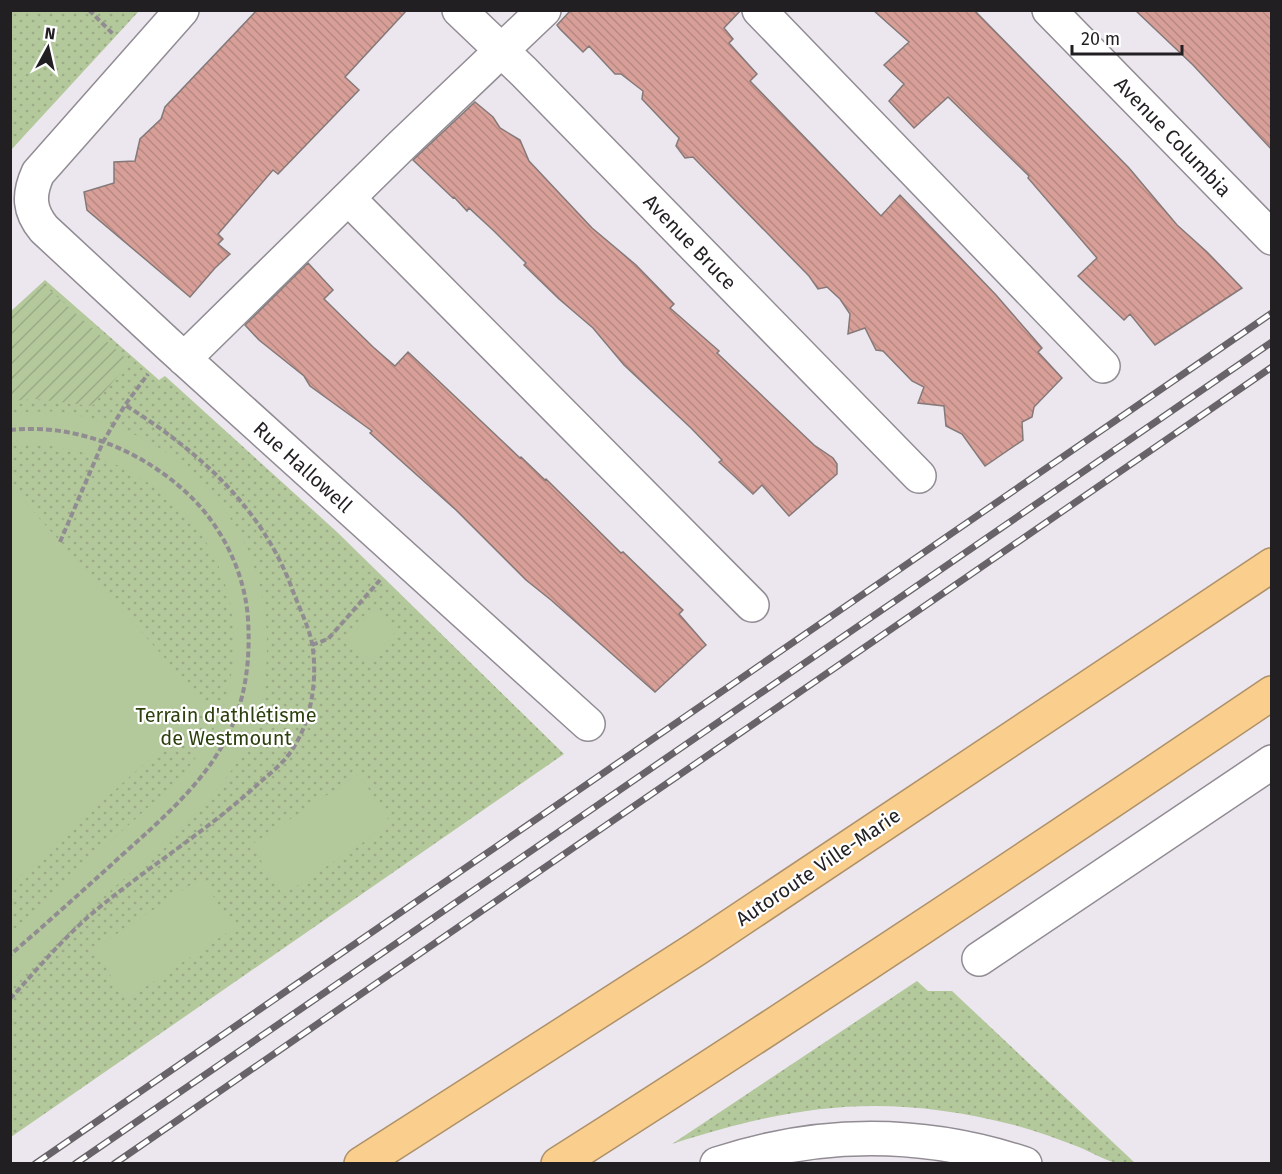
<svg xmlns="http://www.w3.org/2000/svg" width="1282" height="1174" viewBox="0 0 1282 1174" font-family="'Fira Sans',sans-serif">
	<defs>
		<pattern id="grass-dots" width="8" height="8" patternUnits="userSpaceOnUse" patternTransform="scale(1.5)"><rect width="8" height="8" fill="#b3c89b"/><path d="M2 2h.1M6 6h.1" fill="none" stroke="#9aab85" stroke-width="1.8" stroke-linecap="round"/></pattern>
		<pattern id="garden-furrows" width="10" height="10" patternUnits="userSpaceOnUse" patternTransform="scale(1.5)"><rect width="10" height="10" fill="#b3c89b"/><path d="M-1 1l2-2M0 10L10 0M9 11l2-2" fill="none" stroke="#9aab85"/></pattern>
		<pattern id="building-back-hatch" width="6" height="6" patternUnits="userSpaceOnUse" patternTransform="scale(1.5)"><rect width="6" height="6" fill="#d79f98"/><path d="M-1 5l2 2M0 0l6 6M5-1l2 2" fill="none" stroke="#b88883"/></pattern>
	</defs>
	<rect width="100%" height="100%" fill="#ece6ee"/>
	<path fill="url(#grass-dots)" d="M11,10L139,11L11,150L10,11Z
		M45,280L159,380L165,376L337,532L564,754L11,1137L10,312Z
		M917,981L928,991H952L1135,1163C1130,1164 1122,1165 1117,1163C1104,1160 1091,1152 1079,1147C1058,1139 1036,1131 1014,1125C886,1092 796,1104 672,1144Z"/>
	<path fill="url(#garden-furrows)" d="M44,285L130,362L92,406L35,399L11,401V316Z"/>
	<path fill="#b3c89b" d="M22,412C34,412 47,411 58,412C181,428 270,527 267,651C266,682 263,712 250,740C222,795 171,837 126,877C87,911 49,945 11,980V932L177,781C199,756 219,727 227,695C236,660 237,621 226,587C200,495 102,439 11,445V414Z
		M11,487L208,706L11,884H10Z
		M373,610L397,630L371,661L347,641Z
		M359,774L391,824L283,895L251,845Z
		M201,878L234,928L126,1000L94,949Z"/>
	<path fill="url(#building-back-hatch)" stroke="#847978" stroke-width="1.5" d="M257,10H407L345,77L359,90L278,174L273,170L218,234L223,239L218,244L230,254L215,268L190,297L87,210L84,192L114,183V162L135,161L140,139L161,119L165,107Z
		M571,10H741L724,28L733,39L729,43L757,74L750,81L881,216L900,195L996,295L1042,348L1038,352L1062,378L1034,407L1032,417L1022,422L1023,440L985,466L962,434L946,426L944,406L918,403L924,387L912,381L883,351L876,350L865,328L848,334L850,314L840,299L827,287L818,289L809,276L693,157L685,158L676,146L679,138L642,99L643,91L621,74H615L589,46L583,52L560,29L557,25Z
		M873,10H974L1129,168L1177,225L1207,252L1242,288L1155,345L1130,314L1124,320L1078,276L1097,258L1028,178L1029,176L948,97L914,128L889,101L904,84L884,65L909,42Z
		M1135,10H1272V150L1193,65Z
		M475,102L493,117L500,128L520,140L529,161L592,228L636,265L674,304L670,308L719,351L717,353L814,445L833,458L837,464V474L789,516L762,485L753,494L733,475L719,462L722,460L691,428L624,365L593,328L559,299L524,265L526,263L494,231L469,208L467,211L454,197L453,198L413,160Z
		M308,263L333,290L324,299L373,347L395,366L408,352L520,458L521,457L545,480L546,479L621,553L623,552L683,610L679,614L706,645L655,692L551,600L526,580L456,510L370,433L372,431L310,386L304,376L259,340L245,325Z"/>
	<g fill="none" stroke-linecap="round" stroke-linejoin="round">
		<defs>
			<path id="minor" d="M182,10L38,173C28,195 29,211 44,229L169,345L588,724
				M459,10L524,72L919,476
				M759,10L1103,366
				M1049,10L1272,238
				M348,198L752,605
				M184,359L401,146L544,10
				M979,959L1272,762
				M717,1164C820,1130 922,1130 1025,1164"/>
			<path id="highway" d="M361,1164L696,949L1272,565
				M558,1164C799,1011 1035,853 1272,693"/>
		</defs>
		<use href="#minor" stroke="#918b93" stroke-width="36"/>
		<use href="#highway" stroke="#ae9168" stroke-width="36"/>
		<path stroke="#918c92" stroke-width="4" stroke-dasharray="6 3" stroke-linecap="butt" d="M89,10L114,35
			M10,430C76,423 141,450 188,494C222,526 245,573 248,619C255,734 202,784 122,855C85,889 48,922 10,955
			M60,542L103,442L125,405L148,374
			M312,645L328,639L380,580
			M10,999C41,965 70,930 106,902C156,862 210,828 257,785C269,774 283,764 292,750C311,722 317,682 313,650C311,631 301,612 294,594C264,509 200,452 125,405"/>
		<use href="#minor" stroke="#fff" stroke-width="33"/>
		<use href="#highway" stroke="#facf8e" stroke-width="33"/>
		<defs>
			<path id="rail" d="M35,1164L1272,313
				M75,1164L1272,342
				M114,1164L1272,367"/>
		</defs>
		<use href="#rail" stroke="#676368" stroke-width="7"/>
		<use href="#rail" stroke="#fff" stroke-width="4.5" stroke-dasharray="14" stroke-linecap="butt"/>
	</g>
	<g text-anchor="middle" stroke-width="4.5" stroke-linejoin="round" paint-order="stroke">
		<g font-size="20" fill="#221f22" stroke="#fff">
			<text transform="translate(1173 137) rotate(46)" y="7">Avenue Columbia</text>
			<text transform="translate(690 242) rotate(46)" y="7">Avenue Bruce</text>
			<text transform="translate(303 467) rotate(42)" y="7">Rue Hallowell</text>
			<text transform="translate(818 867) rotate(-34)" y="7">Autoroute Ville-Marie</text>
		</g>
		<g font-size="20" fill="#2d400d" stroke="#fff">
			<text x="226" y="722">Terrain d'athlétisme<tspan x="226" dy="23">de Westmount</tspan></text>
		</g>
	</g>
	<rect width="1282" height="1174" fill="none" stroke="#221f22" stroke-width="24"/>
	<g transform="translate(48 48) rotate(8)" stroke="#ffffff" stroke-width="4.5" paint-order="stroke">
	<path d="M0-4.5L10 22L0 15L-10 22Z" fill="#221f22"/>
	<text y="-9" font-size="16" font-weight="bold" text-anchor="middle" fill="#221f22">N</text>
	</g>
	<path d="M1072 45v9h110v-9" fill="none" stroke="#221f22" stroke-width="3"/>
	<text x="1081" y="45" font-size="18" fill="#221f22" stroke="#ffffff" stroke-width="4.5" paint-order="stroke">20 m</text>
</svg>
